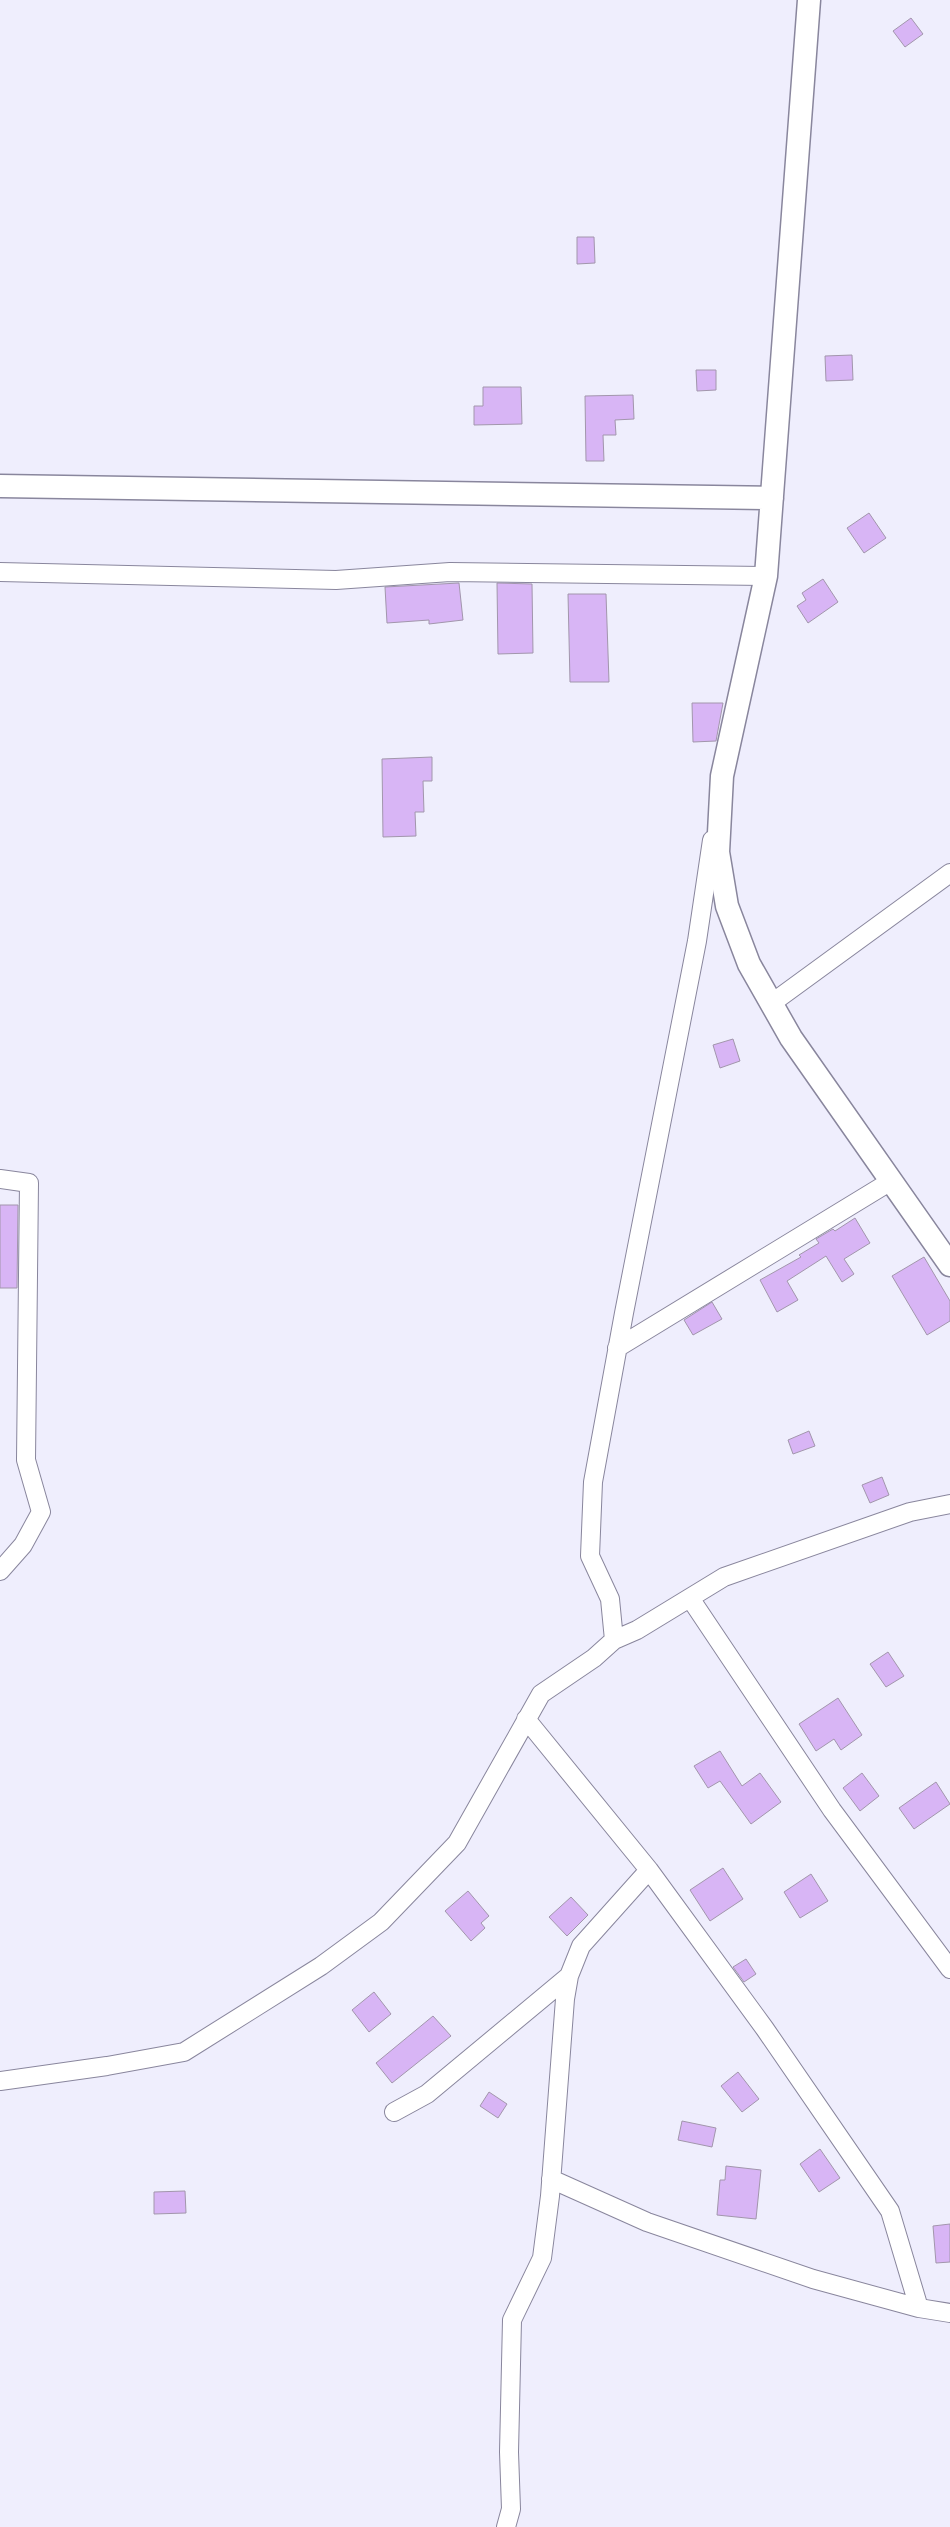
<svg xmlns="http://www.w3.org/2000/svg" width="950" height="2527" viewBox="0 0 950 2527" font-family="'Varela Round',sans-serif">
	<rect width="100%" height="100%" fill="#efeefd"/>
	<path fill="#d8b5f5" stroke="#a296ac" d="M911,18L923,34L905,47L893,31Z
		M577,237H594L595,263L577,264Z
		M852,355L853,380L826,381L825,356Z
		M696,370H716V390L697,391Z
		M483,387H521L522,424L474,425V406H483Z
		M633,395L634,419L615,420L616,435H603L604,461H586L585,396Z
		M869,513L886,538L864,553L847,528Z
		M823,579L838,602L808,623L797,606L806,600L802,593Z
		M459,583L463,620L429,624V620L387,623L385,587Z
		M497,583L532,584L533,653L498,654Z
		M568,594H606L609,682H570Z
		M692,703H723L716,741L693,742Z
		M432,757V781H423L424,812H415L416,836L383,837L382,759Z
		M733,1039L740,1061L720,1068L713,1045Z
		M0,1205H18L17,1288H0Z
		M855,1218L870,1243L844,1259L854,1274L842,1282L826,1256L787,1281L798,1300L777,1312L760,1280L801,1257L799,1255L819,1243L816,1239L833,1229L835,1231Z
		M924,1257L950,1301V1321L927,1335L892,1276Z
		M712,1302L722,1319L693,1335L684,1320Z
		M809,1431L815,1446L793,1454L788,1440Z
		M882,1477L889,1495L870,1503L862,1485Z
		M888,1652L904,1676L886,1687L870,1664Z
		M838,1698L862,1735L841,1750L834,1739L816,1751L799,1724Z
		M720,1751L742,1786L760,1773L781,1802L751,1824L720,1781L708,1788L694,1766Z
		M862,1773L879,1796L860,1811L843,1788Z
		M936,1782L950,1804L914,1829L899,1808Z
		M723,1868L743,1899L710,1921L690,1890Z
		M811,1874L828,1901L800,1918L784,1892Z
		M468,1891L489,1916L481,1923L485,1928L471,1941L445,1911Z
		M571,1897L588,1915L567,1936L549,1917Z
		M746,1959L756,1974L744,1982L733,1967Z
		M374,1992L391,2014L369,2032L352,2010Z
		M433,2016L451,2036L392,2083L376,2063Z
		M738,2072L759,2099L742,2112L721,2086Z
		M489,2092L507,2104L498,2118L480,2106Z
		M682,2121L716,2128L712,2147L678,2140Z
		M820,2149L840,2178L819,2192L800,2164Z
		M726,2166L761,2170L756,2219L717,2215L720,2180H725Z
		M185,2191L186,2213L154,2214V2192Z
		M950,2224V2262L936,2263L933,2226Z"/>
	<g fill="none" stroke-linecap="round" stroke-linejoin="round">
		<defs>
			<path id="minor" d="M0,572L336,580L450,572L766,576
				M772,1003L950,873
				M0,1179L29,1183L26,1460L41,1512L23,1545L0,1571
				M617,1348L891,1181
				M690,1598L832,1810L950,1969
				M614,1640L637,1630L724,1577L910,1512L950,1504
				M526,1719L649,1870L765,2029L890,2211L919,2308
				M0,2081L107,2066L184,2052L321,1966L381,1922L457,1843L541,1694L594,1658L614,1640L610,1599L590,1556L593,1482L624,1313L697,941L712,840
				M394,2112L427,2094L569,1976
				M551,2179L647,2222L813,2279L919,2308L950,2313
				M506,2527L511,2509L509,2452L512,2320L542,2258L550,2196L565,1999L569,1976L581,1946L649,1870"/>
			<path id="major" d="M809,0L766,576L722,776L718,852L727,906L749,964L791,1038L950,1265
				M0,486L772,498"/>
		</defs>
		<use href="#minor" stroke="#89869d" stroke-width="20"/>
		<use href="#major" stroke="#89869d" stroke-width="25"/>
		<use href="#minor" stroke="#fff" stroke-width="18"/>
		<use href="#major" stroke="#fff" stroke-width="22"/>
	</g>
</svg>
